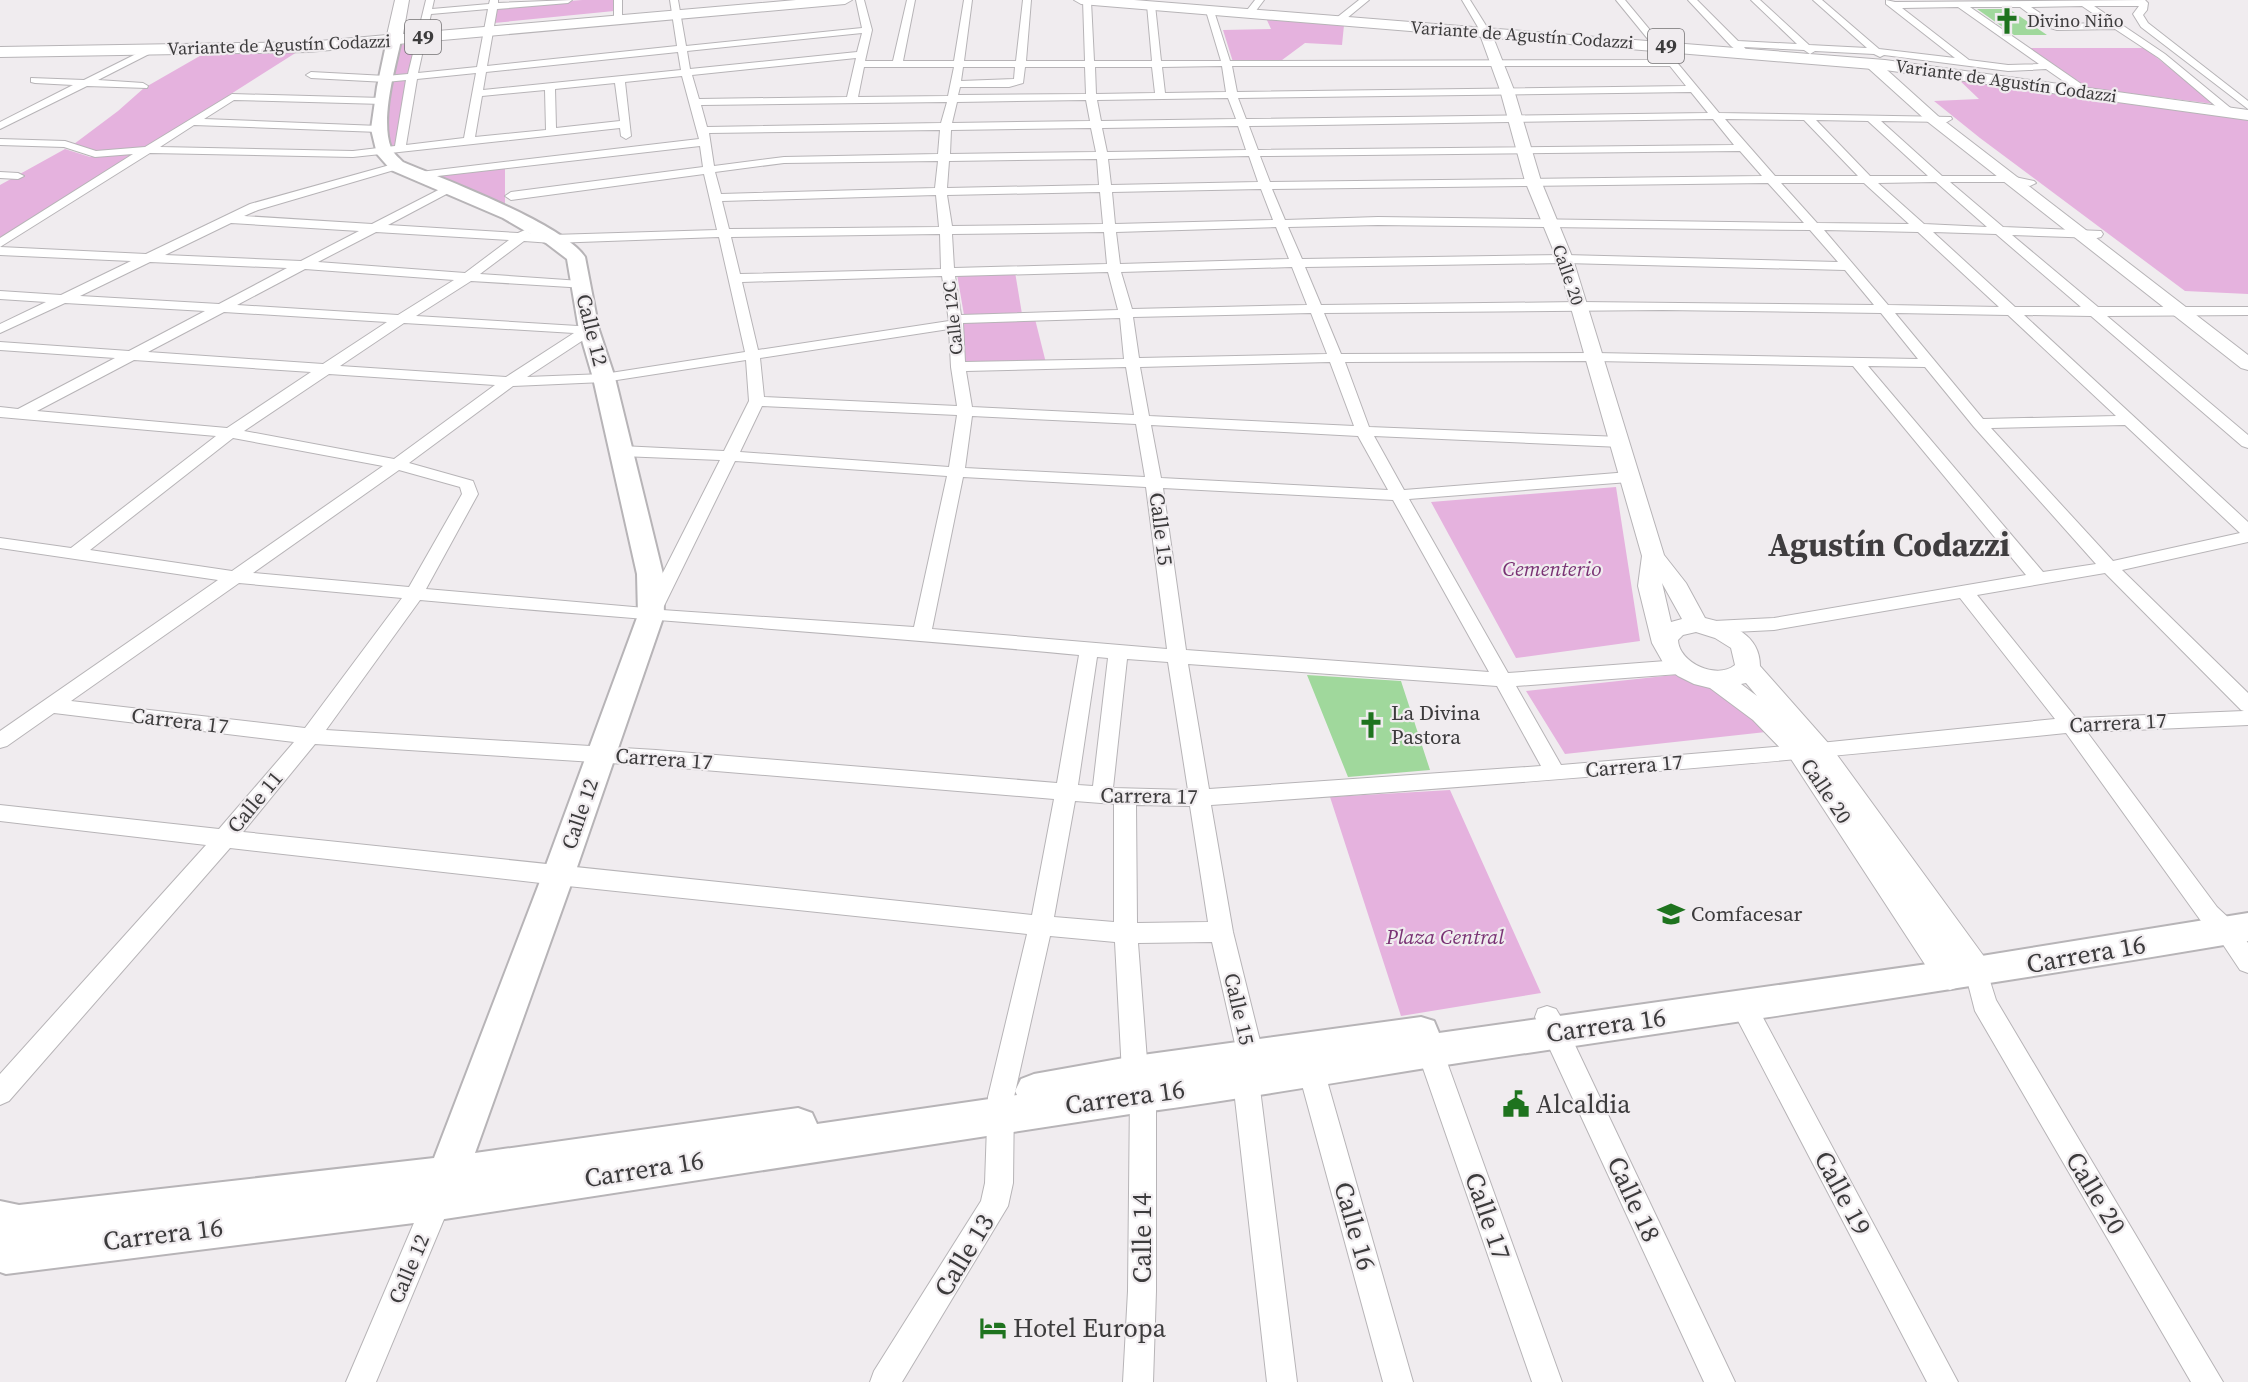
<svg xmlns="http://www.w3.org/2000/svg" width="2248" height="1382" viewBox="0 0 2248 1382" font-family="'Source Serif 4',serif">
	<rect width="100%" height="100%" fill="#f0ecef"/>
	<path fill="#e5b2de" d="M582,0H614V11L494,23L495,7Z
		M1266,18L1344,25L1342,45L1305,43L1278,63L1233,62L1223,30L1271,29Z
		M418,43L410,75L392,77L399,45Z
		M2030,48H2145L2214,104L2088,88Z
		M297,52L146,148L99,153L74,144L118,111L144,88L205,53Z
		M1956,77L2248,117V294L2185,291L1980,138L1934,101L1979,99Z
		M409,78L397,148L388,149L385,128L391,80Z
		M65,149L90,157L139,153L0,239V185Z
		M505,167V209L430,175Z
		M1015,272L1022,314L964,315L957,274Z
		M1035,319L1046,363L963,365L961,322Z
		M1616,487L1640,641L1516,658L1431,502Z
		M1683,674L1716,687L1775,731L1565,754L1526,691Z
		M1450,790L1541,993L1401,1016L1330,797Z"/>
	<path fill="#a0d89c" d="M1977,9H2009L2047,35H2014Z
		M1307,675L1401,681L1430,770L1348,777Z"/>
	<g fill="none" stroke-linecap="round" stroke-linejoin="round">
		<defs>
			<path id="minor" d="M426,0H434L432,9L489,4L490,0H498V3L572,0L568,3L497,9L487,66L677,46L670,0H678L686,46L862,28L856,0H864L872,30L865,61H893L907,0H915L903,61H954L964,0H972L964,61H1016L1023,0H1031L1026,61H1085L1083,0L1091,1L1094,61H1152L1147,5L1151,2L1155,5L1161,61H1221L1206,11L1210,8L1214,11L1230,61L1665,60L1616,0H1625L1719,113L1951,117L1952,119L1947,122L1881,121L1942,176H2010L2034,181L2036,183L2030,186L2010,182H1950L2003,227L2101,231L2103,234L2101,237L2097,238L2012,235L2098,307H2248V315L2107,316L2248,435V448L2242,446L2091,316L2024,315L2248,522V542L2122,570L2248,693V725L2087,732L2217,907L2234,923L2248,943V973L2240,970L2218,937L2201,921L2066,733C1781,763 1497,785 1211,805L1233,932L1264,1057L1260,1065L1251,1068L1242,1065L1238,1057L1212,942L1138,943L1148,1073L1144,1081L1135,1085L1126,1081L1122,1073L1115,942L1050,936L1014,1097L1013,1183L1008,1206L902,1382H870L874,1371L981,1201L985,1183L988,1097L1027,934L558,885L230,848L9,1101L0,1105V1074L206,845L0,821V805L219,829L294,742L54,713L7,746L0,748V731L218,580L0,548V538L71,548L216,436L0,417V407L18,409L115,358L0,350V342L129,351L205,311L65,303L0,333V324L46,302L0,299V291L61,295L131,261L0,255V247L146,254L250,204L397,163L403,166L401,168L258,210L244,216L372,224L450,184L454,186V190L388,225L518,233L525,230L531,234L552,235L717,230L704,174L511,200L505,196L511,192L703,167L700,146L420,178L414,175L420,172L699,139L682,76L625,82L631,136L626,139L621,136L620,128L353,157L150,153L0,247V238L133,154L95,157L64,147L0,145V139L65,141L96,151L145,147L232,94L383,98L388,101L383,104L234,100L204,119L379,126L384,129L379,132L194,125L160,147L353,151L395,146L406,80L386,82L311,78L306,75L311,72L386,76L408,74ZM488,9L477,67L418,73L431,14ZM862,33L857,52L690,69L687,51ZM678,52L681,70L483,90L486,72ZM856,58L847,97L699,99L692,75ZM1222,66L1226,92L1165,93L1162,67ZM1232,66H1670L1686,86L1237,92ZM864,67H954L948,96L858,97ZM963,67H1015L1014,79L961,81ZM1025,67H1085L1086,94L958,95L960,87H1009L1023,83ZM1095,67H1152L1155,93L1096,94ZM476,73L464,138L406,145L417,79ZM615,83L620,121L556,128L555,89ZM545,90L546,130L475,137L482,96ZM1691,92L1708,113L1246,119L1238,98ZM1228,98L1236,119L1101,121L1097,100ZM1086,100L1090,121L952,123L957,102ZM947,102L941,123L707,127L701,105ZM1713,119L1734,145L1258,150L1249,126ZM1725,119L1804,120L1858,176H1775ZM1816,120L1868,121L1928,176H1870ZM1238,126L1246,150L1107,152L1102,128ZM1091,128L1096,152L950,154L951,130ZM940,130L938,154L784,157L714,166L709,133ZM1740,151L1762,176L1270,182L1260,156ZM1249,156L1258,182L1111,185L1108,159ZM1097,159L1099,185L947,188L949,161ZM938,161L935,188L721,194L715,172L784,163ZM1936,182L1987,227L1924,224L1878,183ZM1768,183L1804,223L1378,217L1285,220L1272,189ZM1781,183H1864L1909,224L1817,223ZM1261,189L1273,220L1115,224L1112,192ZM1100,192L1103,224L952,226L947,195ZM936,195L939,227L729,229L722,201ZM231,223L359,231L301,261L165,255ZM1378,225L1810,230L1838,262L1565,255L1302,259L1288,227ZM1276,227L1289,259L1120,264L1116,232ZM1824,230L1918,232L1999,307L1888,305ZM376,232L509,240L465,273L318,262ZM1104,232L1107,264L954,268L952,234ZM1933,232L1996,234L2081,307H2015ZM940,234L941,269L740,274L731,237ZM719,237L745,352L604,374L527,377L594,333L596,330L594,327L416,316L471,281L586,288L588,285L581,281L480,274L524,241L552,243ZM150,262L287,268L219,304L80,296ZM1565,263L1845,270L1874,305L1579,302L1321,305L1305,267ZM1292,267L1307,305L1132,309L1121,272ZM305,269L454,280L398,315L237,305ZM1108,272L1118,310L961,315L955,276ZM942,276L949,321L758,350L742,282ZM1663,310L1881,313L1918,359L1595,353L1341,354L1324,313ZM224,312L387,322L323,364L148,352ZM1311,313L1327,354L1139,358L1133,317ZM1895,313L2008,315L2116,416L1983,419ZM1120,318L1124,359L965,362L963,323ZM404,323L574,333L506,377L340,366ZM949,329L951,367L957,406L764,397L760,358ZM134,360L311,372L227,428L37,411ZM746,360L749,401L724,451L621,446L613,451L621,456L720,460L645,608L426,589L478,494L473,481L409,463L513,386L604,382ZM1595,361L1853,366L2026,575L1774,618L1714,621L1707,623L1705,627L1707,631L1714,633L1774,630L1960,598L2055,719L1820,743L1561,765L1516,686L1679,674L1686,672L1689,667L1686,662L1679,660L1508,673L1409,499L1629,482L1637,477L1629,472L1404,490L1374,436L1621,447L1629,442L1621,437L1369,427L1345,362ZM1330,362L1354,426L1149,416L1140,367ZM1868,366L1925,367L1974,427L2096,564L2043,572ZM1126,367L1134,415L972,407L966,371ZM329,374L495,385L394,459L244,431ZM762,406L957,415L949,467L740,452ZM972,416L1136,424L1145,477L965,468ZM1151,425L1358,436L1388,490L1161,478ZM2125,425L2240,533L2113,561L1991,428ZM233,438L383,466L232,571L90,550ZM735,461L947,476L914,627L662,610ZM399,470L460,487L462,494L409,587L253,573ZM963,477L1146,487L1167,649L932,629ZM1163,488L1393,500L1489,672L1186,650ZM2105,573L2241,710L2244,711L2076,718L1977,595ZM239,583L402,598L305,728L71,701ZM420,600C639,620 859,634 1079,655L1057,783L656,750L326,730ZM1097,657L1108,658L1093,786L1078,785ZM1127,659L1168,662L1188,790L1113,788ZM1188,664L1497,686L1541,766L1209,789ZM315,744L656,766L1054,799L1032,915L243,832ZM1075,801L1114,804V922L1054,917ZM1136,805L1190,806L1208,922L1137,923Z
				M614,0H622V22L614,20Z
				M1255,0H1264L1252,16H1246L1244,14Z
				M1359,0H1369L1341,23H1335V19Z
				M1462,0H1470L1490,32L1488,34H1482Z
				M1688,0H1697L1738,41L1797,44L1751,0H1760L1809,45L1867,48L1813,0H1822L1879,49L1955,58L1886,4V0L1895,2L2145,0L2148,3L2147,10L2143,15L2148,23L2248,101V109L2141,27L2133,14L2139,6H2094L2165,54L2233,110V114H2225L2159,58L2115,29L2057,30L2047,27L2020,7H1970L2090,90V94H2082L2046,69L2008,71L1884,55L1880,57L1874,54L1815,51L1810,54L1804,50L1744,47L1748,52L1743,55L1731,46ZM2082,6L2107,23L2057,24L2031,7ZM1958,7L2039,64L2008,65L1969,60L1902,8Z
				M150,47L153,48V52L98,80L143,83L148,86L147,88L87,86L0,129V122L73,85L35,83L31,82V78L84,80Z
				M0,172L18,173L24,176L18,179L0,178Z
				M1977,962L1985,965L1996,1000L2223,1382H2191L1975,1011L1965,972L1969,965Z
				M1743,994L1752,997L1958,1382H1927L1734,1013L1731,1005L1734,997Z
				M1547,1006L1556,1009L1565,1024L1735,1382H1704L1535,1017L1538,1009Z
				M1430,1040L1439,1043L1443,1051L1562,1382H1532L1417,1051L1421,1043Z
				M1311,1058L1320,1062L1324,1070L1413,1382H1383L1298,1070L1302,1062Z
				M1246,1069L1255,1073L1259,1081L1297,1382H1267L1233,1081L1237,1073Z
				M1143,1082L1152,1086L1156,1094V1291L1153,1382H1123L1128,1291L1130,1094L1134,1086Z
				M438,1186L448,1190L452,1200L376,1382H346L428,1190Z"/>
			<path id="tertiary" d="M1485,28L1491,32L1514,90L1541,181L1573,259L1664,555L1686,583L1705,618C1731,624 1760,634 1760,666L1829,744L1988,962L1993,972L1988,982L1977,985L1964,979L1961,986L1950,990L1939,986L1791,759L1753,720L1710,688L1694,684L1678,676L1665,666L1652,643L1638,586L1642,556L1557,259L1525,181L1500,90L1479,32ZM1662,583L1682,619L1671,622ZM1696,632L1715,638L1731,648L1735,665C1717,680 1679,663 1678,640L1683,635ZM1746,683L1757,696L1741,684Z
				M1872,60L1877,61L1938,116L2248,355V370L2241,368L1928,122L1867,67L1866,64L1867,61Z"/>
			<path id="secondary" d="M394,36L401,40C395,69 380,120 391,148C393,153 399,158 403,162C445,180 562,223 585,257L599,330L615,378L663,574L664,615L574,876L475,1153L798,1108L812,1113L817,1124L1017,1095L1015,1091L1021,1079L1034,1074L1135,1056L1421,1017L1434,1021L1439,1033L1963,959L2248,913V941C1987,985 1726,1024 1465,1062C1358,1078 1251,1098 1143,1112L438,1220L6,1274L0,1272V1201L19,1205L434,1158L542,876L638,615L637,574L593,378L579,330L567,259L546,243L503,218L391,170L377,154L371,129L377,87L387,40Z"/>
			<path id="primary" d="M395,0H409L403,34L796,0H852L845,4L308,52L0,57V47L308,42L387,35Z
				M1074,0H1134L1885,60L2248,110V120L1885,70L1081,4Z"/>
		</defs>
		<use href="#minor" stroke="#b7b4b7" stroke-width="2"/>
		<use href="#tertiary" stroke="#b7b4b7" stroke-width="2"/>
		<use href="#secondary" stroke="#b7b4b7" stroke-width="4"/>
		<use href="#primary" stroke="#b7b4b7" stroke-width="2"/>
		<use href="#minor" fill="#fff" fill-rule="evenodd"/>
		<use href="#tertiary" fill="#fff" fill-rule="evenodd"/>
		<use href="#secondary" fill="#fff" fill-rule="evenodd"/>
		<use href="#primary" fill="#fff" fill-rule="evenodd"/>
	</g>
	<defs>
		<symbol id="church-bare" viewBox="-9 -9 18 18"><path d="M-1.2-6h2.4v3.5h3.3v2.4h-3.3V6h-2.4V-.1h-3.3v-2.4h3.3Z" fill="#1e731e" stroke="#f0ecef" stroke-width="2.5" paint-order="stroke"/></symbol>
		<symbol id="university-bare" viewBox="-9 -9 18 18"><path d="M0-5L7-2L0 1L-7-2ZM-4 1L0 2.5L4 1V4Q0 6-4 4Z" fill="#1e731e" stroke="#f0ecef" stroke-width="2.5" paint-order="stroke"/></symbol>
		<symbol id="civic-bare" viewBox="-9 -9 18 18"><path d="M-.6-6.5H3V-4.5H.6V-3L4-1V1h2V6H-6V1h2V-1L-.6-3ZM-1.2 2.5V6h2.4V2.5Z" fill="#1e731e" stroke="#f0ecef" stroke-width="2.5" paint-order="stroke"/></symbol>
		<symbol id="hotel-bare" viewBox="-9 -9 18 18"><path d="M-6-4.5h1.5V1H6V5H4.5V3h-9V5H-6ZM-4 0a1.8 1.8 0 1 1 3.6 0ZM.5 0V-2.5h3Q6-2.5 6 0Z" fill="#1e731e" stroke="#f0ecef" stroke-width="2.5" paint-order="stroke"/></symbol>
	</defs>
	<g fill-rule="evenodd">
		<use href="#church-bare" x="1988" y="2" width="38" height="38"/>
		<use href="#church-bare" x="1352" y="706" width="38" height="38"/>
		<use href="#university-bare" x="1652" y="895" width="38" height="38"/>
		<use href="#civic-bare" x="1497" y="1085" width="38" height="38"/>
		<use href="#hotel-bare" x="974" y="1309" width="38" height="38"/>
	</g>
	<g text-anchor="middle" stroke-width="4.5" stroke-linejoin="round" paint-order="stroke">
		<g font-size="18" fill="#3c3b3c" stroke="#f0ecef" text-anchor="start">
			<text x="2027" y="27">Divino Niño</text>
		</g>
		<g font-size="18" fill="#3c3b3c" stroke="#f0ecef">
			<text transform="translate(1522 35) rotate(4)" y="6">Variante de Agustín Codazzi</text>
			<text transform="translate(279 45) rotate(-2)" y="6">Variante de Agustín Codazzi</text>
			<text transform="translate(2006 81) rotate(8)" y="6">Variante de Agustín Codazzi</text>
			<text transform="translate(1568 275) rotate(71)" y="6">Calle 20</text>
			<text transform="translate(953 318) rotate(-96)" y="6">Calle 12C</text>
		</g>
		<g fill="#f0ecef" stroke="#727072" stroke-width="1.5">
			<rect x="405" y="20" width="36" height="34" rx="4.5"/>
			<rect x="1648" y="29" width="36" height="34" rx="4.5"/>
		</g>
		<g font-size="20" font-weight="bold" fill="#3c3b3c">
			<text x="423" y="44">49</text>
			<text x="1666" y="53">49</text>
		</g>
		<g font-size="21" fill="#3c3b3c" stroke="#f0ecef">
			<text transform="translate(592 330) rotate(76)" y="7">Calle 12</text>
			<text transform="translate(1161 529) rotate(83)" y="7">Calle 15</text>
			<text transform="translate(180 721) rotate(7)" y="7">Carrera 17</text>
			<text transform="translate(2118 723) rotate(-3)" y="7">Carrera 17</text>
			<text transform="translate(664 759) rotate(4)" y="7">Carrera 17</text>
			<text transform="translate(1634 766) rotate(-5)" y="7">Carrera 17</text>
			<text transform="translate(1826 791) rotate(56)" y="7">Calle 20</text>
			<text transform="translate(1149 796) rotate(1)" y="7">Carrera 17</text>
			<text transform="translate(255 802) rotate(-50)" y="7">Calle 11</text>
			<text transform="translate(580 814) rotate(-71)" y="7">Calle 12</text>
			<text transform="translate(1239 1009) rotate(77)" y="7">Calle 15</text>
			<text transform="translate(409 1269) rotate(-67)" y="7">Calle 12</text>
		</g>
		<g font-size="21" font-style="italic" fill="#793274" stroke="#f0ecef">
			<text x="1552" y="576">Cementerio</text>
			<text x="1445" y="944">Plaza Central</text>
		</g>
		<g font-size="21" fill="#3c3b3c" stroke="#f0ecef" text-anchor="start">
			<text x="1391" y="720">La Divina<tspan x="1391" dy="24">Pastora</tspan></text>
			<text x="1691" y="921">Comfacesar</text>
		</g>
		<g font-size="26" fill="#3c3b3c" stroke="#f0ecef">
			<text transform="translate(2086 954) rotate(-10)" y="9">Carrera 16</text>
			<text transform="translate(1606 1025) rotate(-8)" y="9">Carrera 16</text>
			<text transform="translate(1125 1097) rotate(-8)" y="9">Carrera 16</text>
			<text transform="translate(644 1169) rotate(-9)" y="9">Carrera 16</text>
			<text transform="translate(1843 1193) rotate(62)" y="9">Calle 19</text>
			<text transform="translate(2096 1193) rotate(59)" y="9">Calle 20</text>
			<text transform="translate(1634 1199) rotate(65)" y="9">Calle 18</text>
			<text transform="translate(1488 1216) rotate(71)" y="9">Calle 17</text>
			<text transform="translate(1355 1226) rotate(74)" y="9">Calle 16</text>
			<text transform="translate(163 1234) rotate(-7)" y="9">Carrera 16</text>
			<text transform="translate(1142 1238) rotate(-90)" y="9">Calle 14</text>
			<text transform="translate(964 1255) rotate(-59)" y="9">Calle 13</text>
		</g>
		<g font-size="26" fill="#3c3b3c" stroke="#f0ecef" text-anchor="start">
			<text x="1536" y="1113">Alcaldia</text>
			<text x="1013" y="1337">Hotel Europa</text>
		</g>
		<g font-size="33" font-weight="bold" fill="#3f3d3f" stroke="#f0ecef">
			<text x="1889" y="556">Agustín Codazzi</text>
		</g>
	</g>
</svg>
